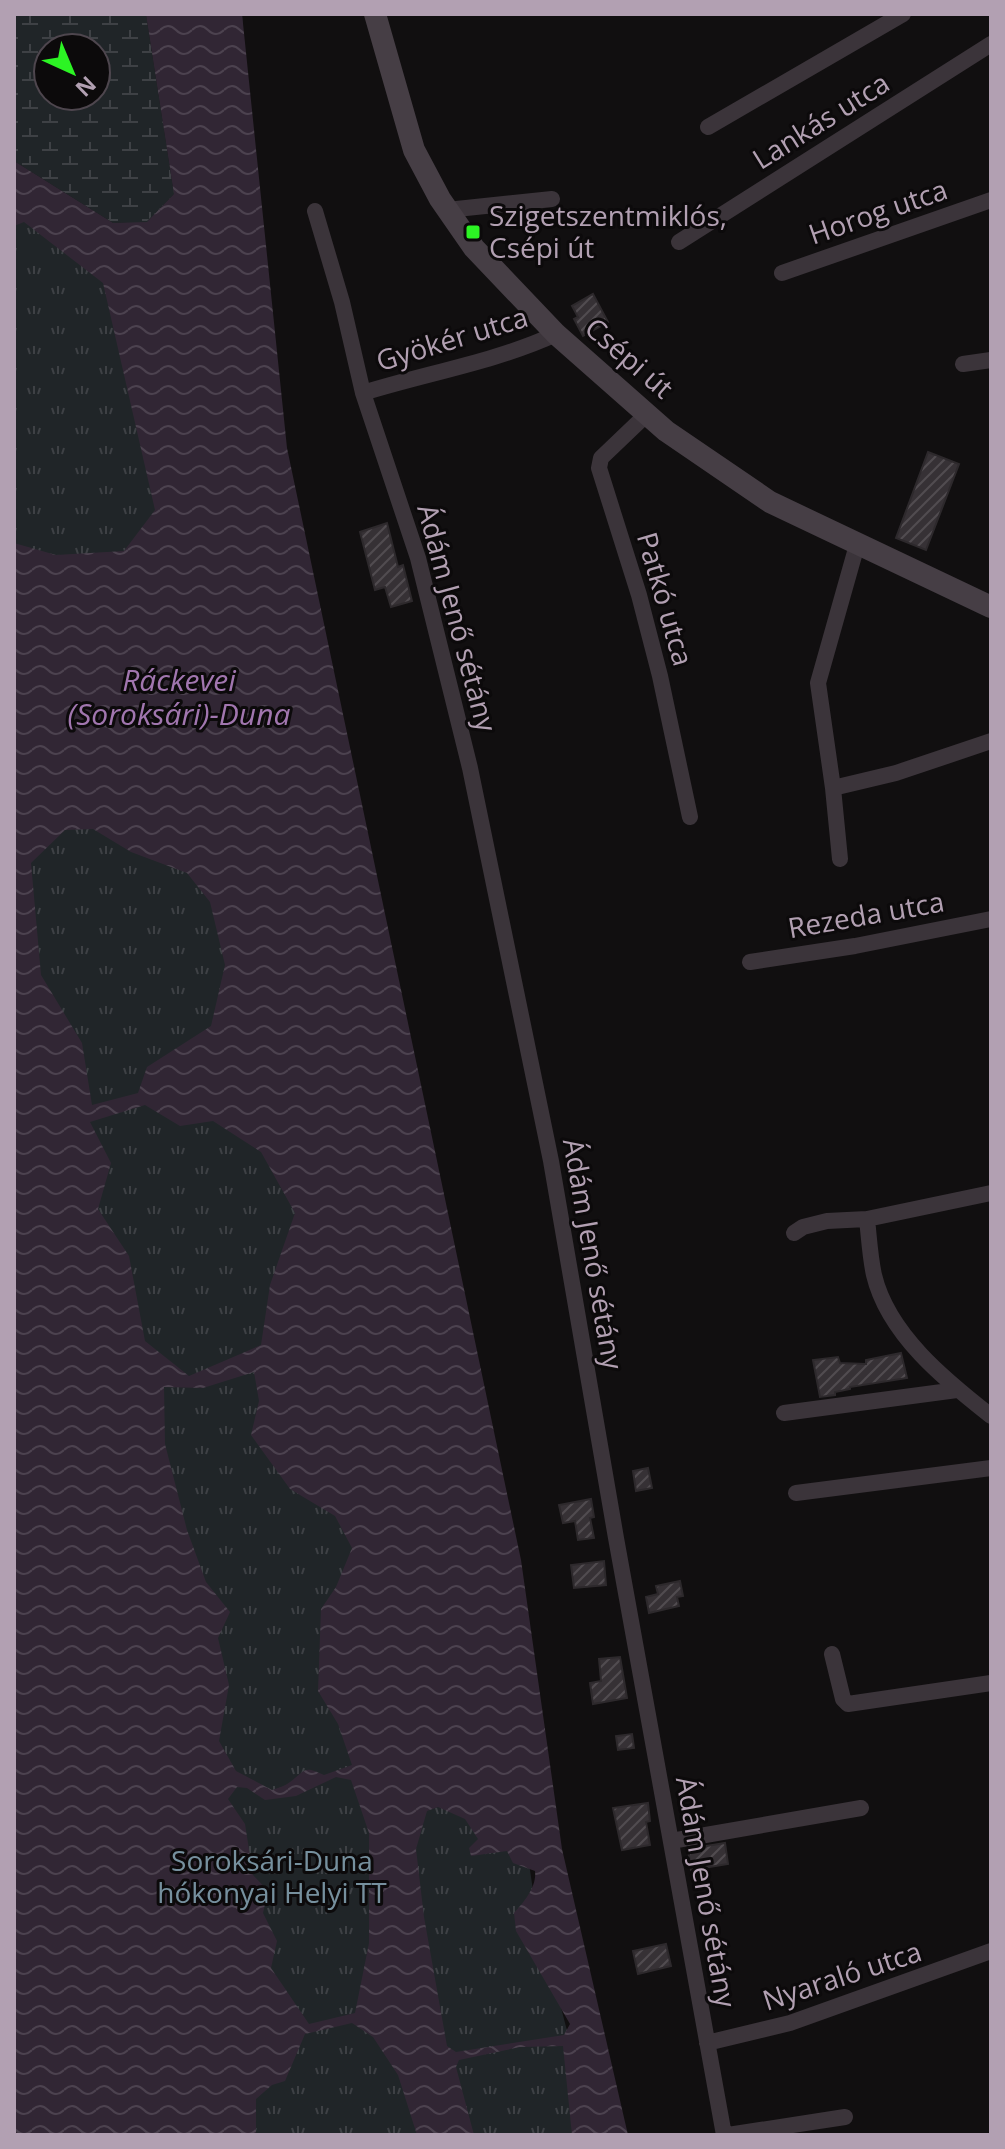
<svg xmlns="http://www.w3.org/2000/svg" width="1005" height="2149" viewBox="0 0 1005 2149" font-family="'Open Sans',sans-serif">
	<defs>
		<pattern id="wetland-marsh" width="20" height="14" patternUnits="userSpaceOnUse" patternTransform="scale(2)"><rect width="20" height="14" fill="#202528"/><path d="M1 5h8M5 5V1M11 12h8M15 12V8" fill="none" stroke="#3e4145"/></pattern>
		<pattern id="park-tufts" width="24" height="20" patternUnits="userSpaceOnUse" patternTransform="scale(2)"><rect width="24" height="20" fill="#202528"/><path d="M3 7l-1-3M5 7V3M7 7l1-3M15 17l-1-3M17 17v-4M19 17l1-3" fill="none" stroke="#3e4145"/></pattern>
		<pattern id="water-waves" width="16" height="10" patternUnits="userSpaceOnUse" patternTransform="scale(2)"><rect width="16" height="10" fill="#312634"/><path d="M0 5q4-4 8 0t8 0" fill="none" stroke="#4c424f"/></pattern>
		<pattern id="building-hatch" width="6" height="6" patternUnits="userSpaceOnUse" patternTransform="scale(2)"><rect width="6" height="6" fill="#363135"/><path d="M-1 1l2-2M0 6l6-6M5 7l2-2" fill="none" stroke="#514c50"/></pattern>
	</defs>
	<rect width="100%" height="100%" fill="#110f10"/>
	<path fill="url(#wetland-marsh)" fill-rule="evenodd" d="M14,14H146L174,194L147,222L113,223L14,161ZM48,48H96V96H48Z"/>
	<path fill="url(#park-tufts)" d="M146,14H242L271,478L484,1558L536,1911L594,2135H14V161L113,223L147,221L174,194Z"/>
	<path fill="url(#water-waves)" fill-rule="evenodd" d="M146,14H242L287,448L521,1560L562,1849L628,2135H572L563,2046L520,2047L459,2060L456,2067L474,2135H417L398,2075L373,2037L352,2023L305,2034L285,2081L272,2085L256,2099V2135H14V543L56,555L124,551L155,510L103,283L24,222L14,226V161L113,223L147,222L174,194ZM93,829L131,852L187,873L210,902L225,965L211,1026L147,1067L138,1093L92,1105L82,1043L41,975L31,863L65,830ZM145,1105L180,1126L213,1121L261,1152L295,1213L270,1285L261,1345L189,1376L145,1341L129,1256L98,1209L111,1163L90,1122ZM254,1372L259,1401L251,1435L290,1489L335,1516L352,1548L336,1587L321,1609L318,1691L338,1724L352,1765L324,1775C303,1765 306,1770 290,1782C285,1786 278,1788 272,1790L236,1771L219,1741L229,1685L218,1638L230,1612L206,1582L187,1530L165,1444L164,1387L203,1388ZM336,1777L351,1780L369,1833V1943L355,2013L309,2024L271,1968L277,1941L263,1913L268,1891L253,1875L245,1824L228,1799L237,1787L247,1788L265,1800L296,1796ZM438,1807L465,1819L478,1839L469,1848L471,1856L507,1851L513,1863L535,1871C537,1887 524,1902 514,1913L516,1931L570,2024L564,2035L456,2052L447,2046L424,1917L416,1849L427,1811Z"/>
	<path fill="url(#building-hatch)" stroke="#2d292c" stroke-width="2" d="M593,294L608,322L583,336L574,319L578,317L572,306Z
		M928,452L959,464L926,550L896,538Z
		M387,523L398,567L403,565L412,601L391,607L385,587L375,590L360,532Z
		M901,1353L907,1378L850,1387V1389L835,1392V1395L820,1397L813,1360L838,1357L840,1363L866,1364V1360Z
		M648,1468L652,1488L636,1491L633,1471Z
		M591,1499L594,1517L590,1518L594,1538L578,1540L575,1521L563,1523L559,1505Z
		M604,1561L606,1585L574,1588L571,1565Z
		M680,1581L683,1596L677,1597L679,1606L649,1613L646,1597L658,1594L656,1586Z
		M620,1657L627,1698L593,1704L590,1683L601,1681L599,1659Z
		M632,1734L634,1748L618,1750L616,1736Z
		M648,1803L650,1821L646,1822L650,1845L622,1850L613,1808Z
		M725,1843L728,1864L691,1870L688,1849Z
		M666,1944L671,1966L638,1974L633,1951Z"/>
	<g fill="none" stroke-linecap="round" stroke-linejoin="round">
		<path stroke="#3b343a" stroke-width="16" d="M708,127L903,14
			M447,210L552,199
			M315,211L342,302L363,393L418,558L470,768L551,1161L616,1538L724,2135
			M679,242L991,44
			M782,273L991,200
			M963,364L991,360
			M363,393C427,373 495,362 556,334
			M647,414L601,458L599,468L639,595L660,676L690,817
			M833,788L896,773L991,741
			M840,859L833,788L818,683L857,545
			M750,962L855,946L991,919
			M867,1219C869,1237 870,1257 874,1275C888,1334 945,1380 991,1416
			M794,1233L803,1227L827,1221L867,1219L991,1193
			M784,1413L957,1390
			M796,1493L991,1468
			M832,1654L843,1699L848,1704L991,1683
			M671,1841L861,1808
			M707,2043L790,2023L991,1951
			M728,2135L845,2117"/>
		<path stroke="#463e45" stroke-width="22" d="M375,14L414,150L440,199L474,248L556,334L666,431L770,502L991,607"/>
	</g>
	<rect fill="#2cf424" stroke="#0c0a0b" stroke-width="3" x="465" y="224" width="16" height="16" rx="4"/>
	<g text-anchor="middle" stroke-width="6" stroke-linejoin="round" paint-order="stroke">
		<g font-size="28" fill="#b2a0b2" stroke="#0c0a0b">
			<text transform="translate(821 121) rotate(-32)" y="10">Lankás utca</text>
			<text transform="translate(878 212) rotate(-19)" y="10">Horog utca</text>
			<text transform="translate(452 339) rotate(-17)" y="10">Gyökér utca</text>
			<text transform="translate(629 358) rotate(41)" y="10">Csépi út</text>
			<text transform="translate(665 599) rotate(74)" y="10">Patkó utca</text>
			<text transform="translate(457 618) rotate(75)" y="10">Ádám Jenő sétány</text>
			<text transform="translate(866 915) rotate(-10)" y="10">Rezeda utca</text>
			<text transform="translate(593 1254) rotate(80)" y="10">Ádám Jenő sétány</text>
			<text transform="translate(706 1892) rotate(80)" y="10">Ádám Jenő sétány</text>
			<text transform="translate(842 1976) rotate(-18)" y="10">Nyaraló utca</text>
		</g>
		<g font-size="28" fill="#b2a0b2" stroke="#0c0a0b" text-anchor="start">
			<text x="489" y="226">Szigetszentmiklós,<tspan x="489" dy="32">Csépi út</tspan></text>
		</g>
		<g font-size="28" fill="#76909e" stroke="#0c0a0b">
			<text x="272" y="1871">Soroksári-Duna<tspan x="272" dy="32">hókonyai Helyi TT</tspan></text>
		</g>
		<g font-size="30" font-style="italic" fill="#a176af" stroke="#0c0a0b">
			<text x="179" y="691">Ráckevei<tspan x="179" dy="34">(Soroksári)-Duna</tspan></text>
		</g>
	</g>
	<rect width="1005" height="2149" fill="none" stroke="#b2a0b2" stroke-width="32"/>
	<g transform="translate(72 72) rotate(136)"><circle r="38" fill="#0c0a0b" stroke="#4e464e" stroke-width="2"/>
	<path d="M0-6L14 30L0 20L-14 30Z" fill="#2cf424"/>
	<text y="-12" font-size="22" font-weight="bold" text-anchor="middle" fill="#b2a0b2">N</text>
	</g>
</svg>
